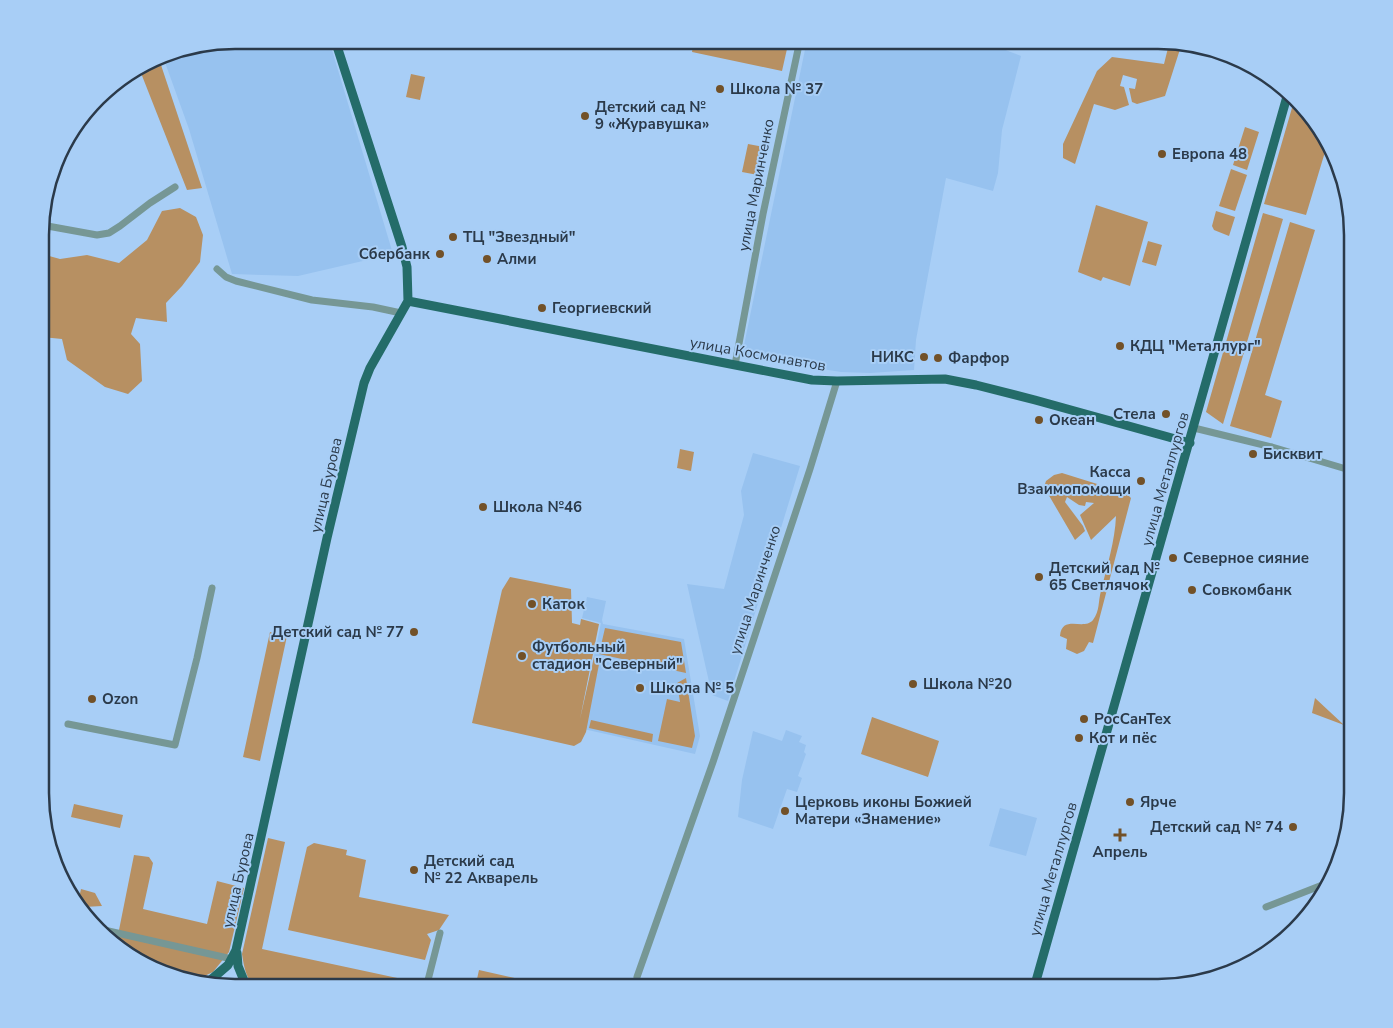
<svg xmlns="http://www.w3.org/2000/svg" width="1393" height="1028" viewBox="0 0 1393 1028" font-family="'Nunito Sans',sans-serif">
	<rect width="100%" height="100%" fill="#a8cef6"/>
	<path fill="#97c2ef" d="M235,40H329L393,254L298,276L232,274L189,129L162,54Z
		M807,40H979L1021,56L1002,130L998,173L993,191L946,178L916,340L914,370L870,373L841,372L747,357L743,350Z
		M753,453L800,466L728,701L712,695L687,584L724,589L744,515L741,491Z
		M587,597L606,601L602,620L603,624L684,639L700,736L695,754L579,728L601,623L582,618Z
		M786,730L802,736L799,742L806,745L804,752L806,754L798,776L802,778L797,792L787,789L773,829L738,817L742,780L753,731L782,741Z
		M1000,808L1037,818L1026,856L989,846Z"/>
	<path fill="#b79062" d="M694,40H789L782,71L692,52Z
		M1170,40L1182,43L1165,96L1137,104L1132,102L1129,88L1135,89L1137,79L1123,75L1120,86L1124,87L1129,105L1115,110L1094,104L1075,164L1063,158V144L1097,71L1112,57L1164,64Z
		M158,56L202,188L187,190L139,68Z
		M411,74L425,77L420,100L406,97Z
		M1294,101L1328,142L1306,215L1264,204Z
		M1245,127L1259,132L1247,170L1233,165Z
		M748,144L764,147L758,175L742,172Z
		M1231,169L1247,175L1235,211L1219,206Z
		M1096,205L1148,222L1130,286L1103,277L1101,281L1078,272Z
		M180,208L196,217L203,235L200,262L182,286L166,303L167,322L136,318L131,334L140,344L142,381L128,394L105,387L67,360L62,339L42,337V254L60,259L87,255L119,263L147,240L162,211Z
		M1216,211L1235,217L1229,236L1214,230L1212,226Z
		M1263,213L1283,219L1223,424L1206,412Z
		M1290,222L1315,230L1265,395L1282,401L1271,438L1230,426Z
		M1148,241L1162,245L1156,266L1142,262Z
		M680,449L694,452L691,471L677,468Z
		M1062,473L1126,493L1131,498L1093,643L1089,642L1084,651L1077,654L1066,649L1067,639L1060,636C1062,614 1084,631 1093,620C1100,611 1098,601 1101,591C1107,566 1115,541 1116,516L1091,540L1080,515L1094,503L1086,502L1085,506L1079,505L1067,497L1065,502L1083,526L1085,531L1075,540L1044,487L1046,481L1054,475Z
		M510,577L571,589L572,623L580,625L581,619L599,624L580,719L594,657L600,659L586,732L581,742L574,746L472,723L502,590Z
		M605,628L681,642L686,673L599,654Z
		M270,632L287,636L260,761L243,757Z
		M686,678L695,736L692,748L658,741L667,699L680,702L677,683Z
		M1315,698L1344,725L1312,713Z
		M872,717L939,741L928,777L861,754Z
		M591,720L653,734L652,742L589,728Z
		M74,804L123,815L120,828L71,817Z
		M268,838L285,842L262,949L402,979L400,988H255C246,978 244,967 242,954Z
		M314,843L347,850L346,855L366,860L359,897L449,915L439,930L427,934L431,940L425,960L288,930L307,847Z
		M134,855L149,857L153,863L143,909L207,924L217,881L244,888L229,952L213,972L198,979L188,981L172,978L116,948L103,933L118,935Z
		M81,889L95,893L102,906L84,907L78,903Z
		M479,970L559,988H475Z"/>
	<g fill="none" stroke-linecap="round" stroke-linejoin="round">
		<path stroke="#769795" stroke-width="7" d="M42,225L97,235L109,233L120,226L150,203L175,187
			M217,269L226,277L236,281L312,300L373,307L401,313
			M735,365L763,214L800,40
			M1194,428L1272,447L1353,471
			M68,724L175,745L197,658L212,588
			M1266,907L1330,882
			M104,930L232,959
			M637,977L713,762L810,469L837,381
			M426,988L440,933"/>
		<path stroke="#246c69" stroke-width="9" d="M408,301L812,380L837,381L945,379L976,385L1035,400L1190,443
			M237,953L238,966L247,988
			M206,984L228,965L236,950L327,538L364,383L370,368L408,301L407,267L402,247L335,40
			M1034,988L1288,93"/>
	</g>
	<g fill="#725128" stroke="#a8cef6" stroke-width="2">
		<circle cx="720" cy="89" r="5"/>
		<circle cx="585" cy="116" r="5"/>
		<circle cx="1162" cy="154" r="5"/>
		<circle cx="453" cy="237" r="5"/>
		<circle cx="440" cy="254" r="5"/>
		<circle cx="487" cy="259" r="5"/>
		<circle cx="542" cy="308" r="5"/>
		<circle cx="1120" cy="346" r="5"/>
		<circle cx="924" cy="357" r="5"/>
		<circle cx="938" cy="358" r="5"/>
		<circle cx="1166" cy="414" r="5"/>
		<circle cx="1039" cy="420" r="5"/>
		<circle cx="1253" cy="454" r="5"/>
		<circle cx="1141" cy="481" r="5"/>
		<circle cx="483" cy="507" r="5"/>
		<circle cx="1173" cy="558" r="5"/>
		<circle cx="1039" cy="577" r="5"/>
		<circle cx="1192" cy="590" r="5"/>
		<circle cx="532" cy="604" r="5"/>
		<circle cx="414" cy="632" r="5"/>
		<circle cx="522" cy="656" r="5"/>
		<circle cx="913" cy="684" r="5"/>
		<circle cx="640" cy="688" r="5"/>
		<circle cx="92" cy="699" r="5"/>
		<circle cx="1084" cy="719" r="5"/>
		<circle cx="1079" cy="738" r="5"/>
		<circle cx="1130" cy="802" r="5"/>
		<circle cx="785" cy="811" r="5"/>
		<circle cx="1293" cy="827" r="5"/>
		<path d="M1117.5 827.5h5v5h5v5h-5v5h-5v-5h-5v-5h5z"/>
		<circle cx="414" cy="870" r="5"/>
	</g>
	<g text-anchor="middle" stroke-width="4" stroke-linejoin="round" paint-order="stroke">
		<g font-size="15" font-weight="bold" fill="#2b3a4a" stroke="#a8cef6" text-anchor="start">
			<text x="730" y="94">Школа № 37</text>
			<text x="595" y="112">Детский сад №<tspan x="595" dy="17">9 «Журавушка»</tspan></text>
			<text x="1172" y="159">Европа 48</text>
			<text x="463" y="242">ТЦ "Звездный"</text>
			<text x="430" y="259" text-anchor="end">Сбербанк</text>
			<text x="497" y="264">Алми</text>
			<text x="552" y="313">Георгиевский</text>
			<text x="1130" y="351">КДЦ "Металлург"</text>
			<text x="914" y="362" text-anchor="end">НИКС</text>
			<text x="948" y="363">Фарфор</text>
			<text x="1156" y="419" text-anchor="end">Стела</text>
			<text x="1049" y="425">Океан</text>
			<text x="1263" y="459">Бисквит</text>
			<text x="1131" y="477" text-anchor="end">Касса<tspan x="1131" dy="17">Взаимопомощи</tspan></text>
			<text x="493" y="512">Школа №46</text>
			<text x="1183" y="563">Северное сияние</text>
			<text x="1049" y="573">Детский сад №<tspan x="1049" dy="17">65 Светлячок</tspan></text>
			<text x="1202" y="595">Совкомбанк</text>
			<text x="542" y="609">Каток</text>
			<text x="404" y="637" text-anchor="end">Детский сад № 77</text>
			<text x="532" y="652">Футбольный<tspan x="532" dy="17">стадион "Северный"</tspan></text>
			<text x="923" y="689">Школа №20</text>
			<text x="650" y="693">Школа № 5</text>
			<text x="102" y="704">Ozon</text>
			<text x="1094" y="724">РосСанТех</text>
			<text x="1089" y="743">Кот и пёс</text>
			<text x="795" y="807">Церковь иконы Божией<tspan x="795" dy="17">Матери «Знамение»</tspan></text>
			<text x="1140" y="807">Ярче</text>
			<text x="1283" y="832" text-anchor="end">Детский сад № 74</text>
			<text x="1120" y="857" text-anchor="middle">Апрель</text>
			<text x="424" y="866">Детский сад<tspan x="424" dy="17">№ 22 Акварель</tspan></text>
		</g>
		<g font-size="15" fill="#2b3a4a" stroke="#a8cef6">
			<text transform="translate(756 185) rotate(-79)" y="5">улица Маринченко</text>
			<text transform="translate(758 354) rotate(10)" y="5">улица Космонавтов</text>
			<text transform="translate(1165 479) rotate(-74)" y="5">улица Металлургов</text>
			<text transform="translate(326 485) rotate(-77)" y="5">улица Бурова</text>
			<text transform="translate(755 590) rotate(-72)" y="5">улица Маринченко</text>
			<text transform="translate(1053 869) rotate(-74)" y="5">улица Металлургов</text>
			<text transform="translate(238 880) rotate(-77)" y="5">улица Бурова</text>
		</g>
	</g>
	<path d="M0 0H1393V1028H0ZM235 49H1158A186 186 0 0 1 1344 235V793A186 186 0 0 1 1158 979H235A186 186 0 0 1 49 793V235A186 186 0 0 1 235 49Z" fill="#a8cef6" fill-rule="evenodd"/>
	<path fill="none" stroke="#2b3a4a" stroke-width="2.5" d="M235 49H1158A186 186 0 0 1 1344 235V793A186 186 0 0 1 1158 979H235A186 186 0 0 1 49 793V235A186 186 0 0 1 235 49Z"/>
</svg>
